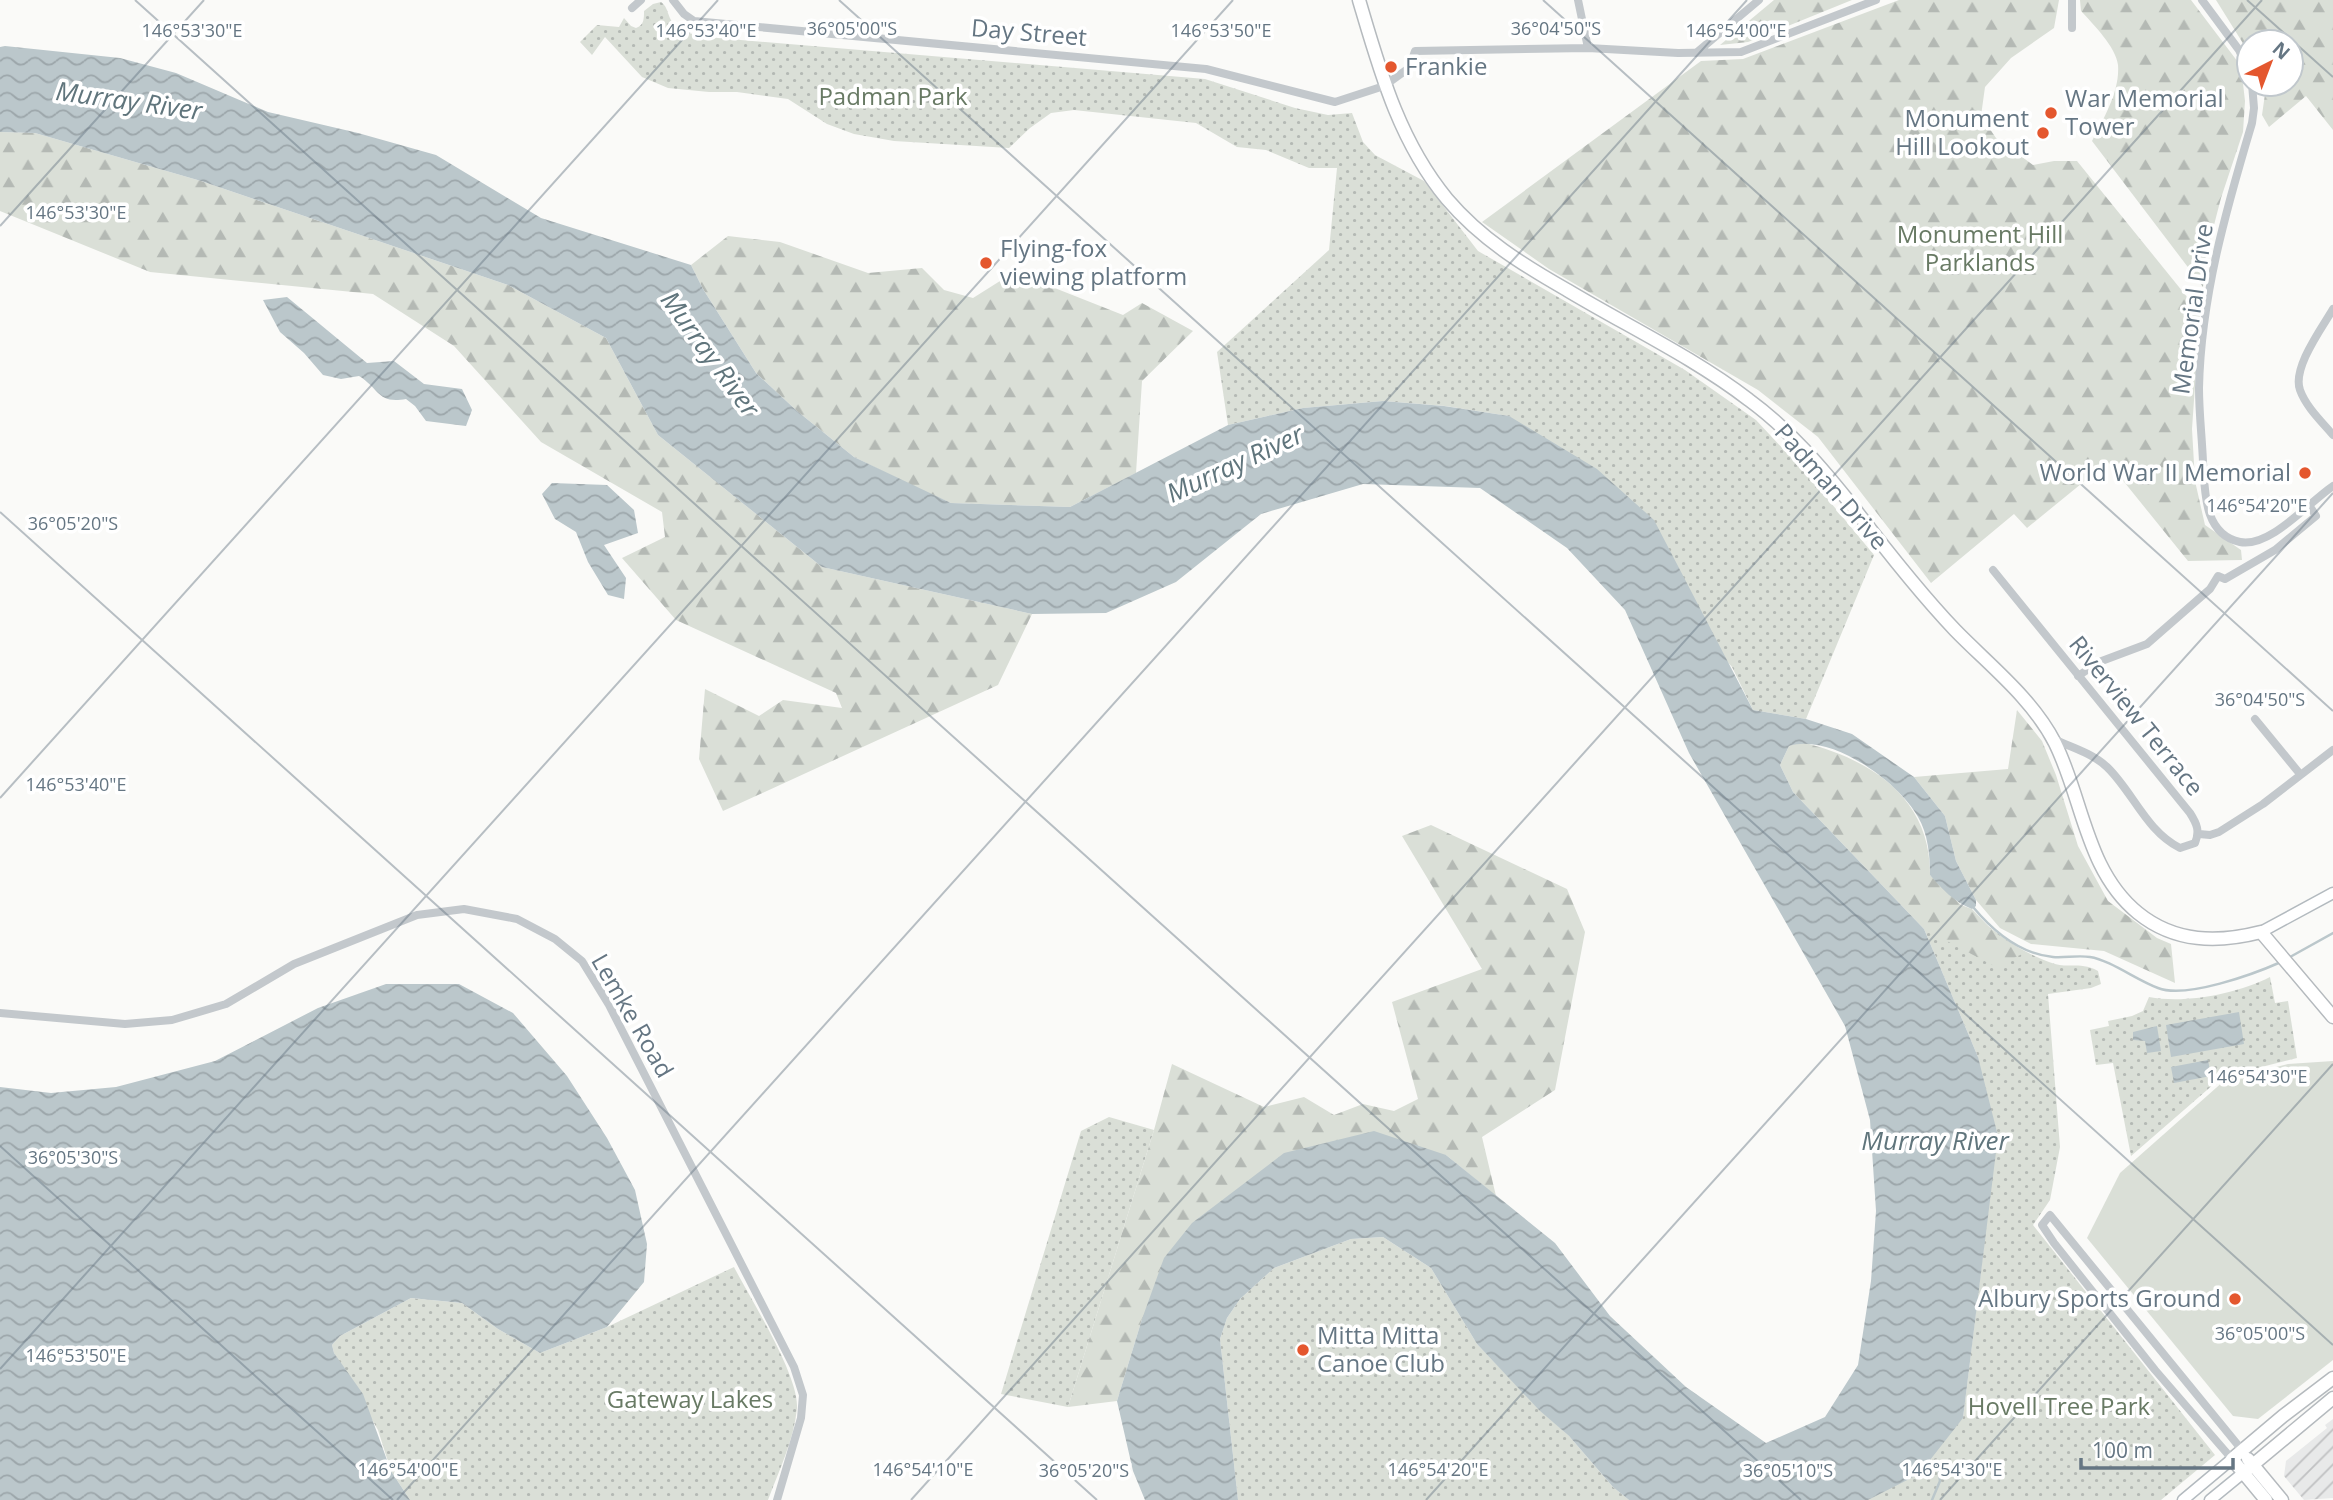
<svg xmlns="http://www.w3.org/2000/svg" width="2333" height="1500" viewBox="0 0 2333 1500" font-family="'Open Sans',sans-serif">
	<defs>
		<pattern id="industrial-furrows" width="10" height="10" patternUnits="userSpaceOnUse" patternTransform="scale(1.75)"><rect width="10" height="10" fill="#e8e9e9"/><path d="M-1 1l2-2M0 10L10 0M9 11l2-2" fill="none" stroke="#c0c1c2"/></pattern>
		<pattern id="green-dots" width="8" height="8" patternUnits="userSpaceOnUse" patternTransform="scale(1.75)"><rect width="8" height="8" fill="#dadfd7"/><path d="M2 2h.1M6 6h.1" fill="none" stroke="#b4b9b4" stroke-width="1.8" stroke-linecap="round"/></pattern>
		<pattern id="forest-firs" width="22" height="20" patternUnits="userSpaceOnUse" patternTransform="scale(1.75)"><rect width="22" height="20" fill="#dadfd7"/><path d="M5 1l3.5 6h-7zM16 11l3.5 6h-7z" fill="#b4b9b4"/></pattern>
		<pattern id="water-waves" width="16" height="10" patternUnits="userSpaceOnUse" patternTransform="scale(1.75)"><rect width="16" height="10" fill="#bbc7cb"/><path d="M0 5q4-4 8 0t8 0" fill="none" stroke="#9ca6aa"/></pattern>
	</defs>
	<rect width="100%" height="100%" fill="#fafaf8"/>
	<path fill="url(#industrial-furrows)" d="M2333,1419V1498L2304,1500L2284,1476L2286,1461L2327,1428L2325,1425Z"/>
	<path fill="url(#green-dots)" d="M661,2C669,8 667,16 673,23C680,32 695,35 706,37L1205,79L1295,108L1328,115L1352,113L1363,142L1375,155L1424,181L1478,251L1685,370L1756,420L1812,480L1874,555L1806,719L1753,710L1732,667L1509,416L1445,406L1383,401L1303,408L1228,425L1217,352L1329,250L1337,168H1309L1266,150L1237,147L1196,123L1074,110L1051,113L1030,128L1009,148L894,141L854,134L827,124L788,99L737,92H709L668,88L642,77L605,37L592,55L580,42L597,25L619,27L624,18L631,26L636,28C644,25 644,19 644,11L653,4Z
		M1975,915C2000,937 2024,954 2055,964C2071,968 2081,962 2098,971L2101,984L2091,988L2048,994L2060,1147L2050,1200L2033,1225L2215,1455L2161,1500H1868L1888,1489L1963,1418L1984,1245L1978,1057L1924,929Z
		M2270,977L2275,1003L2288,1001L2297,1058L2222,1077L2131,1156L2113,1063L2096,1065L2090,1030L2109,1026L2108,1021L2132,1016L2143,1011L2149,997C2185,1004 2237,994 2270,977Z
		M1109,1117L1154,1130L1068,1407L1001,1394L1081,1131Z
		M1383,1237L1431,1268L1477,1344L1539,1409L1569,1436L1613,1487L1629,1500H1238L1220,1339L1227,1318L1240,1299L1274,1268L1351,1239Z
		M734,1267C750,1298 799,1375 797,1408C794,1440 779,1470 768,1500H410L391,1471L378,1430L334,1353L332,1345L340,1336L411,1298L462,1303L498,1329L540,1353L607,1327Z"/>
	<path fill="url(#forest-firs)" d="M1774,0H1852L1748,42L1720,45Z
		M1899,0H2059L2054,28L2011,58L1985,87L1981,116L1996,138L2033,165L2054,161H2077L2200,313L2192,429L2195,481L2205,525L2241,550L2242,560L2188,561L2108,462L2027,528L2014,514L1931,583L1818,437L1758,390L1549,269L1482,222L1701,61L1743,59Z
		M2080,0H2191L2241,66L2245,101L2243,132L2221,198L2205,260L2203,287L2092,141C2104,118 2120,91 2118,65C2116,47 2093,24 2081,11Z
		M2216,0H2333V130L2306,96L2269,127L2262,115L2266,87L2264,84H2291V42H2249V53Z
		M0,132L35,133L201,181L508,285L606,338L658,435L822,567L1032,614L998,685L723,811L699,759L705,689L759,716L783,700L842,708L836,693L676,620L622,558L665,537L662,512L541,442L454,346L373,294L150,272L0,211Z
		M728,236L780,242L868,273L922,268L944,290L973,298L1000,281L1042,283L1123,315L1142,303L1193,331L1142,381L1136,473L1070,507L951,503L917,488L854,457L797,411L756,373L703,289L691,265Z
		M2017,710L2042,741L2056,775L2078,846L2108,901L2157,938L2171,944L2175,983L2104,951L2031,944L2000,928L1976,900L1956,861L1945,816L1914,777L2008,769Z
		M1801,742C1869,758 1931,797 1930,875L1961,905L1972,909L1993,931L2024,953L1996,967L1924,929L1793,792L1780,765L1789,746Z
		M1431,825L1567,889L1585,932L1555,1090L1482,1137L1496,1196L1446,1155L1142,1319L1117,1401L1068,1407L1154,1130L1172,1064L1264,1107L1304,1097L1334,1115L1363,1104L1394,1111L1418,1099L1392,1002L1482,969L1402,836Z"/>
	<path fill="#dadfd7" d="M2333,1061V1360L2258,1419L2233,1416L2087,1238L2120,1173L2225,1080L2288,1064Z"/>
	<path fill="url(#water-waves)" d="M5,46L120,58L176,73L268,112L358,133L436,155L541,218L691,265L703,289L756,373L797,411L854,457L951,503L1070,507L1228,425L1303,408L1383,401L1444,406L1509,416L1597,469L1654,520L1753,710L1806,719L1852,734L1914,777L1945,816L1956,861L1976,900V906L1972,909C1954,902 1942,889 1930,875C1930,855 1928,834 1918,817C1898,781 1831,733 1789,746L1780,765L1793,792L1924,929L1978,1057L1998,1136L1963,1418L1919,1474L1868,1500H1629L1613,1487L1569,1436L1539,1410L1477,1344L1431,1268L1383,1237L1351,1239L1274,1268L1240,1299L1227,1318L1220,1339L1238,1500H1145L1133,1471L1117,1401L1142,1319L1164,1258L1192,1223L1284,1153L1374,1131L1446,1155L1555,1243L1610,1316L1686,1387L1766,1443L1825,1417L1858,1365L1871,1281L1876,1211L1870,1120L1845,1026L1689,753L1625,610L1567,548L1480,488L1363,484L1261,514L1176,582L1106,613L1032,614L822,567L658,435L606,338L508,285L201,181L35,133L0,132V47Z
		M287,297L367,363L394,361L424,384L462,389L472,410L466,426L426,421L415,406L406,399C377,404 380,389 359,376L341,379L323,375L304,353L280,332L263,300Z
		M552,483L607,485L634,510L638,533L604,545L626,578L624,599L608,595L588,562L576,532L555,519L542,494Z
		M386,984H459L513,1013L567,1076L607,1138L635,1190L647,1244L644,1282L607,1327L540,1353L498,1329L462,1303L411,1298L340,1336L332,1345L334,1353L363,1394L391,1471L410,1500H0V1087L51,1093L116,1087L215,1061L318,1008Z
		M2239,1012L2244,1044L2171,1057L2166,1025Z
		M2157,1026L2161,1051L2147,1053L2145,1041L2133,1040V1032Z
		M2208,1060L2211,1076L2174,1083L2171,1067Z"/>
	<g fill="none" stroke-linecap="round" stroke-linejoin="round">
		<path stroke="#bbc7cb" stroke-width="2.5" d="M1973,907C1993,931 2021,954 2053,957C2065,958 2078,955 2090,957C2110,960 2138,981 2158,988C2186,999 2254,974 2281,962
			M2290,957L2333,933
			M1929,1460L1938,1466L1940,1481L1932,1500"/>
		<defs>
			<path id="secondary" d="M2261,932L2333,893
				M2183,1500L2232,1459
				M2210,1500L2243,1473"/>
			<path id="primary" d="M1359,0C1380,71 1399,141 1447,199C1481,239 1523,265 1567,290C1627,326 1693,357 1749,400C1790,430 1823,469 1854,508C1886,550 1918,591 1955,630C1989,665 2032,698 2055,743C2083,799 2086,871 2138,913C2175,943 2218,943 2261,932L2333,1017
				M2248,1459L2282,1500
				M2243,1473L2333,1398
				M2266,1500L2232,1459L2283,1416L2333,1378"/>
		</defs>
		<use href="#secondary" stroke="#b3babf" stroke-width="13"/>
		<use href="#primary" stroke="#b5babe" stroke-width="15"/>
		<path stroke="#c3c8cc" stroke-width="8" d="M673,0L684,14L694,21L1206,69L1335,102L1384,86L1409,68L1415,51L1588,48L1678,53L1741,52L1876,0
			M1578,0L1588,48
			M2202,0L2239,50L2249,73
			M632,8L641,0
			M2072,28V0
			M1696,53L1759,0
			M2252,84L2254,108L2252,123C2226,210 2201,297 2199,388C2199,413 2202,437 2203,462C2205,490 2203,534 2240,542C2270,548 2309,502 2333,486
			M2333,309C2322,328 2292,368 2300,390C2306,407 2322,422 2333,435
			M1993,570L2190,813C2197,824 2200,831 2195,843L2180,848C2146,831 2133,792 2107,767C2092,753 2071,747 2053,739
			M2078,676L2099,662L2147,644L2210,589L2218,576L2225,579L2275,550L2316,516L2309,505
			M2255,719L2300,774
			M2199,834L2210,835L2219,832L2263,804L2333,750
			M0,1013L125,1024L172,1020L226,1004L294,964L417,915L464,909L517,919L555,939L582,961L609,1005L794,1367L803,1395L801,1418L777,1500
			M2232,1459L2155,1370L2054,1243L2042,1225L2050,1215L2242,1450"/>
		<use href="#secondary" stroke="#fff" stroke-width="10"/>
		<use href="#primary" stroke="#fff" stroke-width="12"/>
	</g>
	<path fill="none" stroke="#657683" stroke-width="2" stroke-opacity="0.45" d="M135,0L1801,1500M839,0L2333,1345M1543,0L2333,711M2247,0L2333,77M0,226L204,0M0,512L1097,1500M0,798L718,0M0,1146L393,1500M0,1369L1233,0M397,1500L1747,0M911,1500L2262,0M1426,1500L2333,493M1940,1500L2333,1064"/>
	<g fill="#e4572e" stroke="#fff" stroke-width="2.5">
		<circle cx="1391" cy="67" r="7"/>
		<circle cx="2051" cy="113" r="7"/>
		<circle cx="2043" cy="133" r="7"/>
		<circle cx="986" cy="263" r="7"/>
		<circle cx="2305" cy="473" r="7"/>
		<circle cx="2235" cy="1299" r="7"/>
		<circle cx="1303" cy="1350" r="7"/>
	</g>
	<g text-anchor="middle" stroke-width="7" stroke-linejoin="round" paint-order="stroke">
		<g font-size="24" fill="#657683" stroke="#fff">
			<text transform="translate(1029 33) rotate(5)" y="8">Day Street</text>
			<text transform="translate(2193 309) rotate(-82)" y="8">Memorial Drive</text>
			<text transform="translate(1831 487) rotate(49)" y="8">Padman Drive</text>
			<text transform="translate(2136 716) rotate(51)" y="8">Riverview Terrace</text>
			<text transform="translate(632 1016) rotate(60)" y="8">Lemke Road</text>
		</g>
		<g font-size="24" fill="#657683" stroke="#fff" text-anchor="start">
			<text x="1405" y="75">Frankie</text>
			<text x="2065" y="107">War Memorial<tspan x="2065" dy="28">Tower</tspan></text>
			<text x="2029" y="127" text-anchor="end">Monument<tspan x="2029" dy="28">Hill Lookout</tspan></text>
			<text x="1000" y="257">Flying-fox<tspan x="1000" dy="28">viewing platform</tspan></text>
			<text x="2291" y="481" text-anchor="end">World War II Memorial</text>
			<text x="2221" y="1307" text-anchor="end">Albury Sports Ground</text>
			<text x="1317" y="1344">Mitta Mitta<tspan x="1317" dy="28">Canoe Club</tspan></text>
		</g>
		<g font-size="24" fill="#687a64" stroke="#fff">
			<text x="893" y="105">Padman Park</text>
			<text x="1980" y="243">Monument Hill<tspan x="1980" dy="28">Parklands</tspan></text>
			<text x="690" y="1408">Gateway Lakes</text>
			<text x="2059" y="1415">Hovell Tree Park</text>
		</g>
		<g font-size="26" font-style="italic" fill="#60757c" stroke="#fff">
			<text transform="translate(129 101) rotate(8)" y="9">Murray River</text>
			<text transform="translate(710 354) rotate(54)" y="9">Murray River</text>
			<text transform="translate(1235 464) rotate(-25)" y="9">Murray River</text>
			<text x="1935" y="1150">Murray River</text>
		</g>
	</g>
	<g font-size="18" text-anchor="middle" fill="#657683" stroke="#fff" stroke-width="7" stroke-linejoin="round" paint-order="stroke">
		<text x="852" y="35">36°05'00"S</text>
		<text x="1556" y="35">36°04'50"S</text>
		<text x="192" y="37">146°53'30"E</text>
		<text x="1221" y="37">146°53'50"E</text>
		<text x="1736" y="37">146°54'00"E</text>
		<text x="706" y="37">146°53'40"E</text>
		<text x="76" y="219">146°53'30"E</text>
		<text x="2257" y="512">146°54'20"E</text>
		<text x="73" y="530">36°05'20"S</text>
		<text x="2260" y="706">36°04'50"S</text>
		<text x="76" y="791">146°53'40"E</text>
		<text x="2257" y="1083">146°54'30"E</text>
		<text x="73" y="1164">36°05'30"S</text>
		<text x="2260" y="1340">36°05'00"S</text>
		<text x="76" y="1362">146°53'50"E</text>
		<text x="408" y="1476">146°54'00"E</text>
		<text x="923" y="1476">146°54'10"E</text>
		<text x="1438" y="1476">146°54'20"E</text>
		<text x="1952" y="1476">146°54'30"E</text>
		<text x="1084" y="1477">36°05'20"S</text>
		<text x="1788" y="1477">36°05'10"S</text>
	</g>
	<g transform="translate(2270 63) rotate(42)"><circle r="33" fill="#ffffff" stroke="#c1c8cd" stroke-width="2"/>
	<path d="M0-5L12 26L0 18L-12 26Z" fill="#e4572e"/>
	<text y="-10" font-size="19" font-weight="bold" text-anchor="middle" fill="#657683">N</text>
	</g>
	<path d="M2081 1458v10h152v-10" fill="none" stroke="#657683" stroke-width="3.5"/>
	<text x="2092" y="1458" font-size="21" fill="#657683" stroke="#ffffff" stroke-width="5" paint-order="stroke">100 m</text>
</svg>
